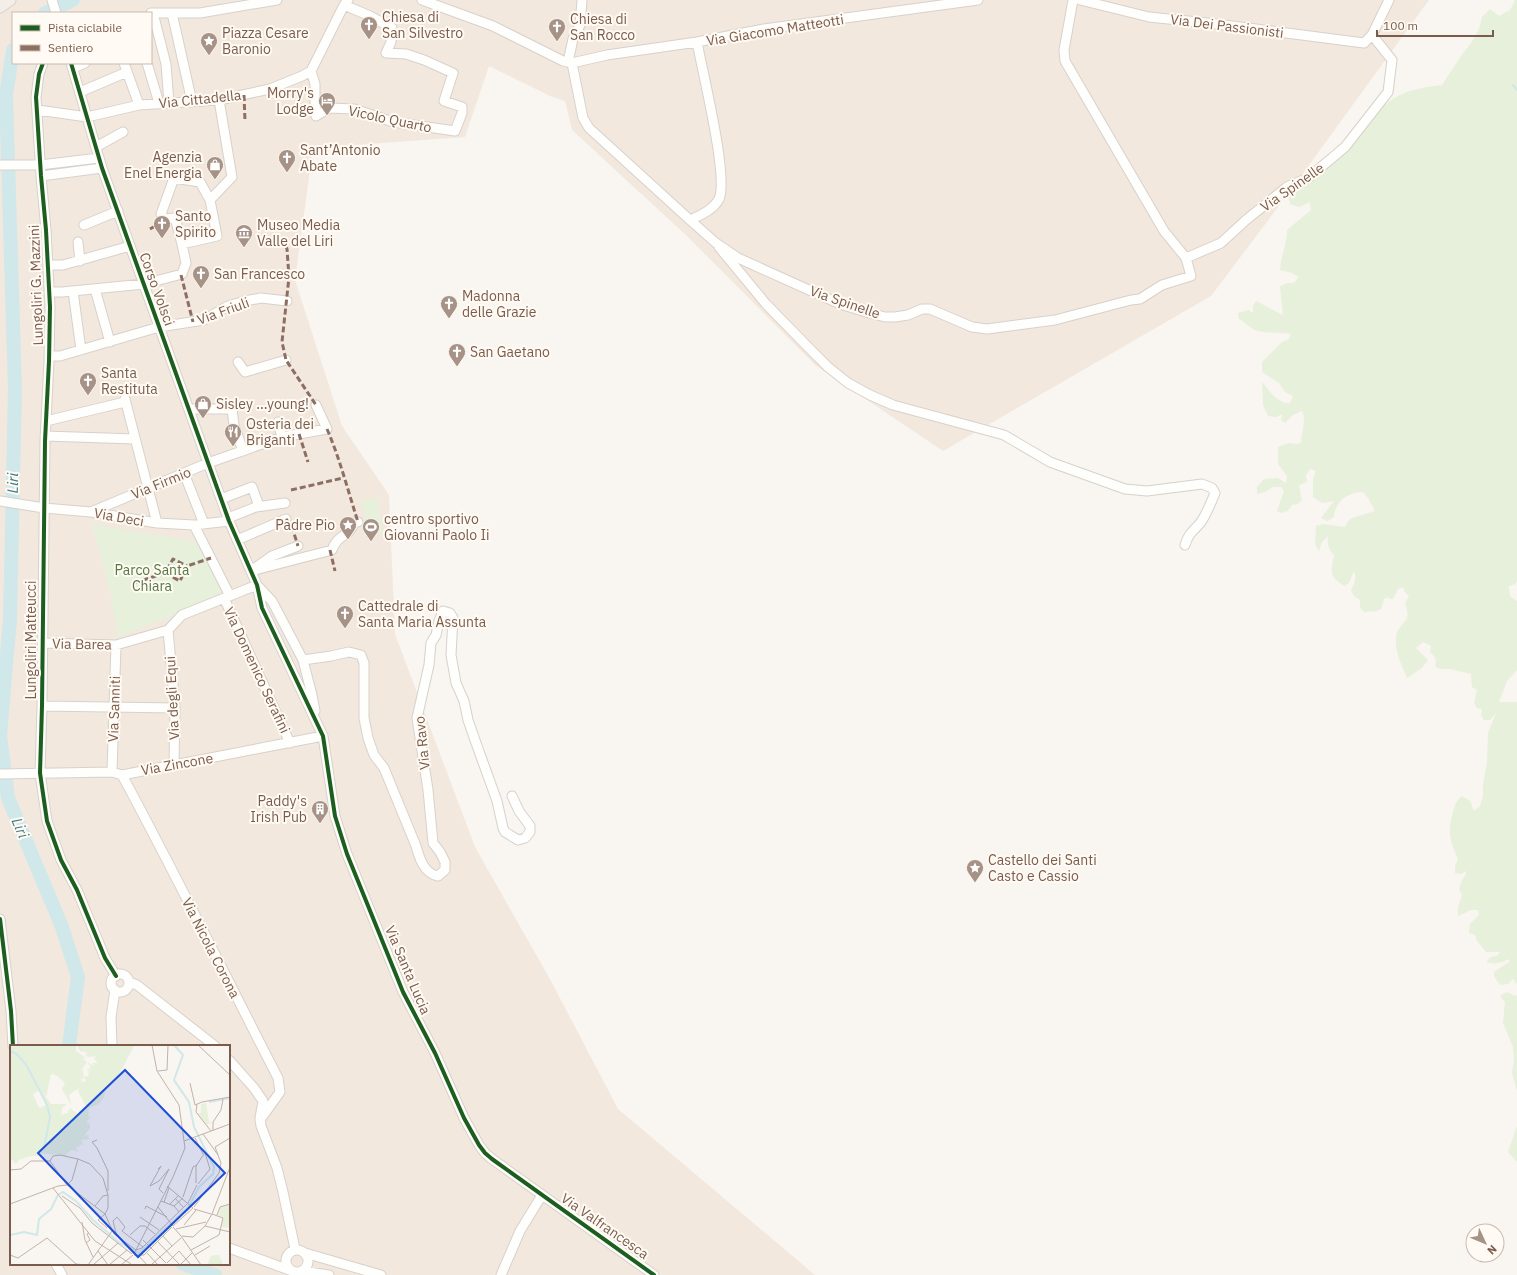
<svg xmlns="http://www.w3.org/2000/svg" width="1517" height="1275" viewBox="0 0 1517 1275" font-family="'IBM Plex Sans',sans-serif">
	<rect width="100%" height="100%" fill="#f9f5f0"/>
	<path fill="#f2e8de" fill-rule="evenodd" d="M0,0H1429L1288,194L1211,296L943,451L815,365L688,237L572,130L565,101L550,96L489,66L465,137L313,148L295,280L342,426L389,495L395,634L475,847L551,981L618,1109L815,1275H0ZM13,13H151V63H13ZM11,1046H229V1264H11Z"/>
	<path fill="#e7f0db" d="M1515,0H1517V581L1515,584L1509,586V588L1510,596L1517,601V670L1507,681L1499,702H1517V984L1513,979L1508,984L1500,985L1494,976V972L1509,962V959C1501,963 1495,965 1486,962L1491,957L1497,956L1500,952H1486L1477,941L1475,935L1469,933L1470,924L1479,915L1478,910H1471L1458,916V907L1462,895L1459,889L1462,880L1466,874V871L1461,874L1455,873V866L1458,859C1450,841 1447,831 1453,812C1455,805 1456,801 1462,796L1470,801L1474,811L1480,806L1483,796V784L1487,763L1488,733L1496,713L1490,720H1484L1481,715L1482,709L1477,708L1474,703L1477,690L1472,687L1471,674L1450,669H1441L1435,667C1437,660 1436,657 1430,652L1431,646L1423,642L1416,648L1428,660L1422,668L1407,678C1402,666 1395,652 1396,639C1396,622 1414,625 1405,603L1409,596L1405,592L1403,587L1398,589L1393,599H1390L1388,597L1384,599L1381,609L1377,611L1364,612L1360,607V600L1354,596L1351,590C1354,584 1357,578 1354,571L1349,583L1345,586C1328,577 1331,571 1334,555C1328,550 1327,543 1328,536L1322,542L1319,551L1315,544L1316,526L1323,524L1345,527L1348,521L1352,518L1375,511L1368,498L1363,492C1348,492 1335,501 1334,517L1327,521L1321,518L1334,501L1322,503L1313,497V479L1316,471L1310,469L1306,475L1307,482L1299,485L1302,500L1298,504L1292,505L1288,511L1281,513L1277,511L1284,491L1281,487H1273L1265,492L1257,494V487L1264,479L1278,478L1286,483L1287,476L1278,464V447L1289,443L1298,444L1301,442C1301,431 1307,422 1302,411L1293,415L1285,423L1281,420L1282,414L1276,417L1268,416L1263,405L1262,382C1270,391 1277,404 1290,403L1293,396L1285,392L1279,383L1262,372V362L1282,342L1288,340L1291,334C1279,332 1266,334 1255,330C1250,328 1245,322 1239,319L1238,313L1248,310L1253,313V306L1256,301L1283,315L1280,286L1287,283H1294L1299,277L1292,273L1280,270C1281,256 1287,244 1287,230L1311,210L1310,202L1299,207L1290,204L1288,194C1302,186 1315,178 1326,167C1349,145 1369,112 1398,96C1411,89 1427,87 1442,85L1461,56L1471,43L1479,29L1482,17L1490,9L1499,16L1510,10Z
		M377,497L383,533L368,536L361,500Z
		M92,524L198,542L221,590L216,599L118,637L110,591Z
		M1507,992L1515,996L1517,995V1091L1512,1073L1514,1059L1513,1047L1503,1023L1505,1002L1500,996Z
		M1517,1126V1162L1508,1152Z"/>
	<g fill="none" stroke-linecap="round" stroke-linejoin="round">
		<path stroke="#d0e8ea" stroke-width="2.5" d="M1513,85L1517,90"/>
		<path stroke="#d0e8ea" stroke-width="14" d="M45,13L73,0
			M13,50L6,95L15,389L10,619L0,736L8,798L62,927L78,977L69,1046
			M183,1264L215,1275"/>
		<defs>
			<path id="minor" d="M52,0L56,13
				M422,0L493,26L563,61L572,63L607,55L697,42L764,29L978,0
				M1073,0L1064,50L1065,61L1164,231L1186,258L1221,243L1246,220L1287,187L1308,178L1345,147L1388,92L1392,60L1372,35
				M1080,0L1149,17L1217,24L1364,43L1372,35L1389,0
				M151,13H200L277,0
				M153,13L166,64L169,103
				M172,13L192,102
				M568,62L573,39L580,25L582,0
				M43,63L39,74L36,97L41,176L46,230L50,307L49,361L45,441L42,706L40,773L47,821L61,860L77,890L105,958L116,976
				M71,63L102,168L229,521L257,585L262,608L323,736L335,816L347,854L403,992L435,1053L464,1118L479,1145L485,1153L492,1159L654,1275
				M124,63L139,105
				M147,63L159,103
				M572,63L583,118L589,128L690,220L716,243L738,258L840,304L866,312L885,317H895L908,315L922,309H930L972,327L987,329L1055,320L1131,300L1140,299L1162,285L1191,276L1186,258
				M73,68L85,63
				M311,71L315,84V101L316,116
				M80,92L127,72
				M38,110L87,117L139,105L219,100L270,89L302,76L311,71L344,5L348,0
				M316,116L329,108L354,109L393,122L455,131L462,113V107L444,101L453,73L424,60L406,54L386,53L391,42L392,28L370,16L344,5
				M96,147L123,132
				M0,165H40L99,158
				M41,176L102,168
				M690,220C701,215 713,210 719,199C729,178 702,70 697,42
				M84,225L118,211
				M78,242L80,261
				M182,244L175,218L165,219L161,214L174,178L200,182L210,200
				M719,247L766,304L807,346L828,367L848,383L870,395L893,405L1004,435L1050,462L1125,489L1147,491L1202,484L1212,488L1215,493C1211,503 1207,513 1201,522C1193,532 1189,532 1185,545
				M48,265H63L130,246
				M95,289L110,342
				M73,291L81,350
				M49,292H62L144,284L182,274L186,263L182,244L217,236L210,200L232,177L219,100
				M49,356H60L159,327L204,320L228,306L245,301L261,298L287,301
				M238,362L245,372L286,360
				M125,399L157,523
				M189,409H232L234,425L243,451
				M46,421L125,402
				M278,422L282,437
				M45,436L135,439
				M184,473L204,524
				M221,499L252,487L259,506
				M0,501L44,508L91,512L157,523L194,525L229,521
				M91,512L208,463L282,437L327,429L316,405
				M228,518L256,507L285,503
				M194,525L230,596
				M237,540L286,519
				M255,568L272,556L298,546
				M251,571L332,550C337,534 350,537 354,523L358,522
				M257,585L272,601L303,660L312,695L315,711
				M224,598L290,743
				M168,630L175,708L174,766
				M42,643L116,645L168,630L182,615L257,585
				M303,660L331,656L349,652L361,655L364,663V718L368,738L374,755L384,768L416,846C419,857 424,874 438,876L445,870V862L440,852L433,843L428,790L417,718L429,665L431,643L436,635L439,621L443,611L450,613L453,618L451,655L456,683L464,701L468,720L476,743L497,801L503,828L505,832L518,840L525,838L530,832V826L519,811L512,796
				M42,706L175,708
				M112,772L116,645
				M0,774L112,772L122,775L323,736
				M122,775C176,875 226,977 278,1078L280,1092L260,1120
				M0,919L11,1011L13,1046
				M111 983a9 9 0 1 1 18 0a9 9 0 1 1-18 0Z
				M129,982L137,985L215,1046
				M112,1046L111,1017L115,990
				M229,1060L254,1088L263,1101L260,1118L261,1126L277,1168L283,1192L295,1249
				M229,1248L292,1271
				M286 1261a11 11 0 1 1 22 0a11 11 0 1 1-22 0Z
				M305,1253L381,1275
				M56,1264L62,1275
				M301,1271L329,1275
				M501,1275L520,1231L542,1195"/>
			<path id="major" d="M0,7L10,0"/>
		</defs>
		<use href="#minor" stroke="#d7d1cb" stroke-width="11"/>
		<use href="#major" stroke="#dad1cc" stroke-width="13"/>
		<use href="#minor" stroke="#fefefd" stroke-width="9"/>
		<use href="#major" stroke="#f3eee8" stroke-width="11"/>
		<path stroke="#8d6e63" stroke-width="3" stroke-dasharray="6 3" stroke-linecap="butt" d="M244,95L245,121
			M150,229L157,225L165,219
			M286,246L287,249L289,277L282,342L286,360L316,405
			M181,275L193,322
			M327,429C340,459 348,491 358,522
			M299,434L308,462
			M291,490L343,478
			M286,519L292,527L298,546
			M330,550L335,571
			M165,573L180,581L187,566L211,558
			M134,583L165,573L173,559L187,566"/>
		<defs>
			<path id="cycleway" d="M43,63L39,74L36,97L41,176L46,230L50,307L49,361L45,441L42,706L40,773L47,821L61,860L77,890L105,958L116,976
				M71,63L102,168L229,521L257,585L262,608L323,736L335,816L347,854L403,992L435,1053L464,1118L479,1145L485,1153L492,1159L654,1275
				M0,919L11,1011L13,1046"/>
		</defs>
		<use href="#cycleway" stroke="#fffaf3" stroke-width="6"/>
		<use href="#cycleway" stroke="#1b5e20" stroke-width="4"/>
	</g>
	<defs>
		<symbol id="church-pin" viewBox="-11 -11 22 30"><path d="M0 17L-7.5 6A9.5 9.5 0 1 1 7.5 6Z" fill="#a69286" stroke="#fffaf3"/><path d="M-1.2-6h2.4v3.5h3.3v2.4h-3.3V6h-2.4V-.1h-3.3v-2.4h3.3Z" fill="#fff"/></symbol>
		<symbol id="sight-pin" viewBox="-11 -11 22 30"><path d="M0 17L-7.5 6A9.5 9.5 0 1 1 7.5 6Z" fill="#a69286" stroke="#fffaf3"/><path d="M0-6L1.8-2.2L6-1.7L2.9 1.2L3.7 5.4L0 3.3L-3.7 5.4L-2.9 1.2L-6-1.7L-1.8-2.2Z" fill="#fff"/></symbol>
		<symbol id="hotel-pin" viewBox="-11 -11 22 30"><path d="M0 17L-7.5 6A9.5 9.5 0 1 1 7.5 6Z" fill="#a69286" stroke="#fffaf3"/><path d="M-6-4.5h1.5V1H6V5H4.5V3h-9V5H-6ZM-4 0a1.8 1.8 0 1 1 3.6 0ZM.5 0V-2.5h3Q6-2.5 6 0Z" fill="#fff"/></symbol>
		<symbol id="shop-pin" viewBox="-11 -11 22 30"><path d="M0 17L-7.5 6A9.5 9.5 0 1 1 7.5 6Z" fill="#a69286" stroke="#fffaf3"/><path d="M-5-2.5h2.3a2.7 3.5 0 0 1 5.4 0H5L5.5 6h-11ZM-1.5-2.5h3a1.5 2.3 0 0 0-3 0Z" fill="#fff"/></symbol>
		<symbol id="museum-pin" viewBox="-11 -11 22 30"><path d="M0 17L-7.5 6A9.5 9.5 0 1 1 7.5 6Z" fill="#a69286" stroke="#fffaf3"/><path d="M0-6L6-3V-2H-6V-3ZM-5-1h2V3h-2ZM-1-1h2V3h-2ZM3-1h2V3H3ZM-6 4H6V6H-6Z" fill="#fff"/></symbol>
		<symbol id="restaurant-pin" viewBox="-11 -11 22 30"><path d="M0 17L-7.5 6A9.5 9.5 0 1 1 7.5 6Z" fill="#a69286" stroke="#fffaf3"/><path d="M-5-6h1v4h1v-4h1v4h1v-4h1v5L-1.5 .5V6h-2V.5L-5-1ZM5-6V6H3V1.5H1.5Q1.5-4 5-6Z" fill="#fff"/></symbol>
		<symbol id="stadium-pin" viewBox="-11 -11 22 30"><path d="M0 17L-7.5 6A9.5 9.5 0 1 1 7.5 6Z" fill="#a69286" stroke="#fffaf3"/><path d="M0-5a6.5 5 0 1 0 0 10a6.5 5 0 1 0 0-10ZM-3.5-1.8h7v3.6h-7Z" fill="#fff"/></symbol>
		<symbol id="building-pin" viewBox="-11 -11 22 30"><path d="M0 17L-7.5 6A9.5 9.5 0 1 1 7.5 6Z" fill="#a69286" stroke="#fffaf3"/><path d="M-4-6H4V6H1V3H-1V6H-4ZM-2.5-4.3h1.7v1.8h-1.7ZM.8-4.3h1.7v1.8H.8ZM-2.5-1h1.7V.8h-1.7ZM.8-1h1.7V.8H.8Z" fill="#fff"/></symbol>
	</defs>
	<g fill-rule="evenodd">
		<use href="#church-pin" x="359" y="15" width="20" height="27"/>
		<use href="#church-pin" x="547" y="17" width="20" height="27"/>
		<use href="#sight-pin" x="199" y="31" width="20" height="27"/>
		<use href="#hotel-pin" x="317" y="91" width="20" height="27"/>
		<use href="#church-pin" x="277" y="148" width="20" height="27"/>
		<use href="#shop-pin" x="205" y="155" width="20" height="27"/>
		<use href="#church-pin" x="152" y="214" width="20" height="27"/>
		<use href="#museum-pin" x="234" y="223" width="20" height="27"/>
		<use href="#church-pin" x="191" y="264" width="20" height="27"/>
		<use href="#church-pin" x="439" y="294" width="20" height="27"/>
		<use href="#church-pin" x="447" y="342" width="20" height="27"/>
		<use href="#church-pin" x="78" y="371" width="20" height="27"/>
		<use href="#shop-pin" x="193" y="394" width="20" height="27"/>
		<use href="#restaurant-pin" x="223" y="422" width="20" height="27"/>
		<use href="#sight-pin" x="338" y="515" width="20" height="27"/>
		<use href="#stadium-pin" x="361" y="517" width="20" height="27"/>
		<use href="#church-pin" x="335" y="604" width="20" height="27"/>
		<use href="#building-pin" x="310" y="799" width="20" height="27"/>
		<use href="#sight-pin" x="965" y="858" width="20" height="27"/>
	</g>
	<g text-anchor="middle" stroke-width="4" stroke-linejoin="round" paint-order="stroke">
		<g font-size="14" fill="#7a5c4d" stroke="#fffaf3" text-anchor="start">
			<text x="382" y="22">Chiesa di<tspan x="382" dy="16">San Silvestro</tspan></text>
			<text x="570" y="24">Chiesa di<tspan x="570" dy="16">San Rocco</tspan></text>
			<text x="222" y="38">Piazza Cesare<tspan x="222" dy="16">Baronio</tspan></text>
			<text x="314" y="98" text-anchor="end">Morry's<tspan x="314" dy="16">Lodge</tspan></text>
			<text x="300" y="155">Sant’Antonio<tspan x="300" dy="16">Abate</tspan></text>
			<text x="202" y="162" text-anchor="end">Agenzia<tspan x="202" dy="16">Enel Energia</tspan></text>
			<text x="175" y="221">Santo<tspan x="175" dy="16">Spirito</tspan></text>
			<text x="257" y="230">Museo Media<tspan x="257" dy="16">Valle del Liri</tspan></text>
			<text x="214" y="279">San Francesco</text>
			<text x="462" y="301">Madonna<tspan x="462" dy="16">delle Grazie</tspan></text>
			<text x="470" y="357">San Gaetano</text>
			<text x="101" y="378">Santa<tspan x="101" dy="16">Restituta</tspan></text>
			<text x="216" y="409">Sisley ...young!</text>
			<text x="246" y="429">Osteria dei<tspan x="246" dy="16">Briganti</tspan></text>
			<text x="384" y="524">centro sportivo<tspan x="384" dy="16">Giovanni Paolo Ii</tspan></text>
			<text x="335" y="530" text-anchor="end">Padre Pio</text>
			<text x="358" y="611">Cattedrale di<tspan x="358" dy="16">Santa Maria Assunta</tspan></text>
			<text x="307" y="806" text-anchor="end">Paddy's<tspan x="307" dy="16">Irish Pub</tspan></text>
			<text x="988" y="865">Castello dei Santi<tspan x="988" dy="16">Casto e Cassio</tspan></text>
		</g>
		<g font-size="14" fill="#7a5c4d" stroke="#fffaf3">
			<text transform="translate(1227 26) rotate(7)" y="5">Via Dei Passionisti</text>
			<text transform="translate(775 30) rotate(-9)" y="5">Via Giacomo Matteotti</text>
			<text transform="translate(200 99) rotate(-6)" y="5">Via Cittadella</text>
			<text transform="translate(390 119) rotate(12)" y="5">Vicolo Quarto</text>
			<text transform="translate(1292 187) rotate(-35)" y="5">Via Spinelle</text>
			<text transform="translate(36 285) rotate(-92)" y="5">Lungoliri G. Mazzini</text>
			<text transform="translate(157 289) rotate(70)" y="5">Corso Volsci</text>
			<text transform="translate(845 302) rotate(19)" y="5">Via Spinelle</text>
			<text transform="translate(223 311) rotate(-20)" y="5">Via Friuli</text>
			<text transform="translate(161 483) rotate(-22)" y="5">Via Firmio</text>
			<text transform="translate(119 517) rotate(10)" y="5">Via Deci</text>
			<text transform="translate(31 640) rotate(-90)" y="5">Lungoliri Matteucci</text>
			<text transform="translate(82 644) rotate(1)" y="5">Via Barea</text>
			<text transform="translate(257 670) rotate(65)" y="5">Via Domenico Serafini</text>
			<text transform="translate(172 698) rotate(-93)" y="5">Via degli Equi</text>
			<text transform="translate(114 709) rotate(-88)" y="5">Via Sanniti</text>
			<text transform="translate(422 743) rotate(-96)" y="5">Via Ravo</text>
			<text transform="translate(177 764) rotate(-10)" y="5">Via Zincone</text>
			<text transform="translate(211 948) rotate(63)" y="5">Via Nicola Corona</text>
			<text transform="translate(408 970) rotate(67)" y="5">Via Santa Lucia</text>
			<text transform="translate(605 1226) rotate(35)" y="5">Via Valfrancesca</text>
		</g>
		<g font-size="14" fill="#537a41" stroke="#fffaf3">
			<text x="152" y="575">Parco Santa<tspan x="152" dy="16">Chiara</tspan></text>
		</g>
		<g font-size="15" font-style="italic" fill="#437c86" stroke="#fffaf3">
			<text transform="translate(13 483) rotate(-89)" y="5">Liri</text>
			<text transform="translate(20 828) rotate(67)" y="5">Liri</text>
		</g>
	</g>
	<g transform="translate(10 1045)">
		<rect width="220" height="220" fill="#f9f5f0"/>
		<path d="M0,0H66V6L77,14L72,13L77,17L72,24L74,30L73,32L74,34H71L72,37L76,36L74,31H79L78,26L82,25H76L81,23L77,17L85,22L82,18H88L84,14L86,11L78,12L74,9L78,10L76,7L70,6L67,0L124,1L107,33L96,43L94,52L89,59L79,63L78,72L82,71L76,77L80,79V83L74,91L78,90L79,94L71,95L73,99L71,101L70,98V101L66,102L68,107L62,105L56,109L57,111L29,108L28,111H21L9,115L6,119L0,113ZM41,29L46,30L55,38L52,44L61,60L59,50L69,43L68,46L77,63L69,66V70L60,63L57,68L51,70L52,63L57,59H41L36,52ZM29,45L36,60L29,63L23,49ZM196,58L199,77H202L196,80L187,68H191V59ZM220,159V183L211,182L214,173L208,170L210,163ZM205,210H209L213,220H197L201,211Z" fill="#e7f0db" fill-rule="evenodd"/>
		<path fill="none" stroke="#d0e8ea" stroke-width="2" d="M0,6L7,9L17,21L37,60L40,72L34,103M199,57L220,53M0,190L14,187L27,190L29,174L41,164L48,150L53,147L67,157L83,175L110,198L129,208L178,163L189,142L203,129L204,122L184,82L179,57L164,35L173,10L164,0"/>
		<path fill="none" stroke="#c2b3aa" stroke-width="1" d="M188,0L220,30M148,26L157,25L158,0M180,38L185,60L192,57L220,52M187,59L186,67L201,86M203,86V77L211,65L213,54M193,89L208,110M185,93L193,109M87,95L82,97L87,103L98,126V146M174,96L220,79M205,102L220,93M68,114L80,119L93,133L98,150V163L95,169M40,116L57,140L95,169M40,116L43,111L50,110L68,114L62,135L58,139M148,124L151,121L140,141L149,136L159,124L149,144L153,148M0,125L11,124L21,116H40M186,138V121L194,109M188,139L200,124L195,108M157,141L183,163M43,143L85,196L121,219M52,151L70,163L82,178L122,209M173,152L183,122L187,120M165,153L173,162M151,156L164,161L169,167M154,157L159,143M0,159L48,141L57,140M160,159L169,150M85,161L93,151L98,150M164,161L173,153M148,162L163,181M184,162L209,128L211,118L205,102M135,164L136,161L157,172M184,164L201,169M95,169L104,189L126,205M95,169L88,175L97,183M207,170L210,162L220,159M130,172L149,185M72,177L75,195L83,212M174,180L186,165M163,181L183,163M195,181L220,187M163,182L171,191M166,184L196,177M112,186L133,202M106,188L103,176L107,172L115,182L112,186M120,190L130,181H135L145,189M153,191L162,201M171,191L191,220M172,191L183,192L195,181L202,169L220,122M133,195L156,218M147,196L170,220M76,198L80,195L77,189L79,188M126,205L132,203L178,158L187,140M181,205L209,190L213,173L202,169M88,206L98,220M137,208L148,220M124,209L163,132L175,103L169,60L147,26L142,0M0,210L8,213L37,193L66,219L75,220M124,210H134L162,182M185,210L200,201M129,211L137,220M157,218L169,206L181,220M78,220L102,186M83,220L108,198M99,220L117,205M111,220L123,210M141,220L171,193M170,220L182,208"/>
		<path fill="#1d4ed8" fill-opacity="0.15" stroke="#1d4ed8" stroke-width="2" d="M115,25L215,128L128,212L28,108Z"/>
		<rect width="220" height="220" fill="none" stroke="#7a5c4d" stroke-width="2"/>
	</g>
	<rect x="12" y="12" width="140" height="52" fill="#fffaf3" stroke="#cabbb1"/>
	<rect x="20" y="25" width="20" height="6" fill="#1b5e20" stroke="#cabbb1"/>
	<text x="48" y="32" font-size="12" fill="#7a5c4d">Pista ciclabile</text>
	<rect x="20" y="45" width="20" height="6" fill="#8d6e63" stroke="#cabbb1"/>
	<text x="48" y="52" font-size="12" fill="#7a5c4d">Sentiero</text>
	<g transform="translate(1485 1243) rotate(134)"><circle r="19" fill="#fffaf3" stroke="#cabbb1"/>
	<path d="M0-3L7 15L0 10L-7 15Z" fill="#a69286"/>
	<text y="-6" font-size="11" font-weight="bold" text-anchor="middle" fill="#7a5c4d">N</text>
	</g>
	<path d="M1377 30v6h116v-6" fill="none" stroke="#7a5c4d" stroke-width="2"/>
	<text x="1383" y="30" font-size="12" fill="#7a5c4d" stroke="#fffaf3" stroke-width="3" paint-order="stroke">100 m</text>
</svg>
